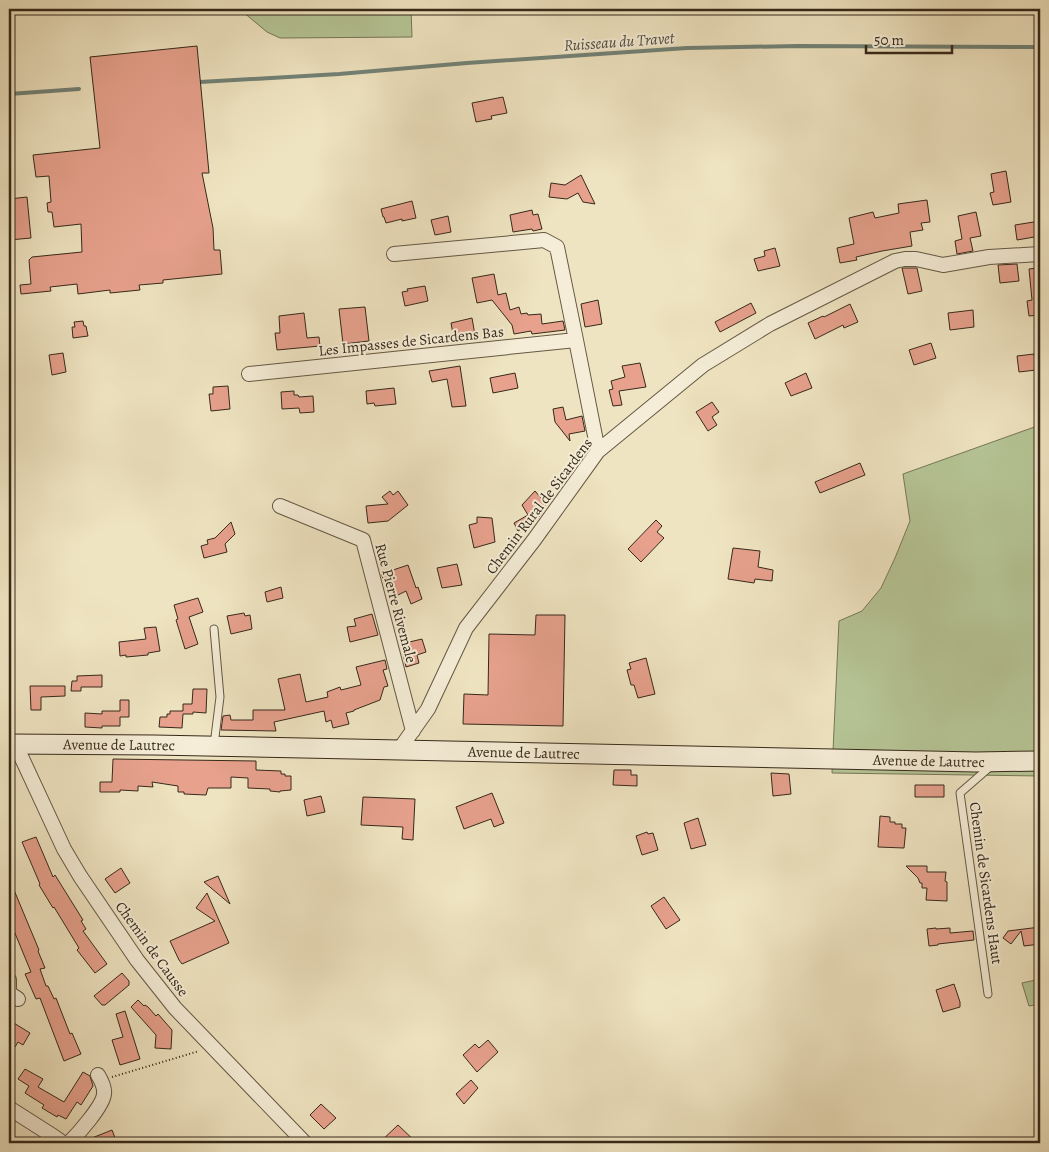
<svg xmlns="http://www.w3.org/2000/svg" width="1049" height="1152" viewBox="0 0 1049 1152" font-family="Alegreya,serif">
	<rect width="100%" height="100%" fill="#efe4c1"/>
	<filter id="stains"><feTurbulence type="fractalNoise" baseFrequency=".004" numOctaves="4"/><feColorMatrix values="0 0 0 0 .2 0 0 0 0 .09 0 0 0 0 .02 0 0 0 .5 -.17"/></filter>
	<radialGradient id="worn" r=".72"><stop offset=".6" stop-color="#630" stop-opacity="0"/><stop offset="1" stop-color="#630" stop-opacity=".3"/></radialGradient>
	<path fill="#b6c596" stroke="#767758" d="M235,9H411L412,37L280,38L267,32L243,12Z
		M1040,425V776L832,773L839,621L862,611L881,588L895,558L910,521L903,474Z
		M1040,979V1004L1029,1006L1022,983Z"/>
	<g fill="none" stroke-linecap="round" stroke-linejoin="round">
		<path stroke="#728277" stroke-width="4" d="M200,82L339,74L467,63L687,48L798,46L1040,47
			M9,94L79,89"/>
	</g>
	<path fill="#e7a18d" stroke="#36291a" d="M197,46L209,173H202L213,228L214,250H220L222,274L163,280V283L139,285L140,290L110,293V290L78,294L77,284L50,287L51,291L21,294L20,285L31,284L29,260L32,257L82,252L81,224L54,227L52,212H48L47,203L51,202L49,176L36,177L33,155L100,148L90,57Z
		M503,97L507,113L491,116L492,119L476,122L472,103Z
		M1006,171L1011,202L993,205L990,193L994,192L991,174Z
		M581,175L595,204L583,202L578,193L567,199L549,197L551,183L565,185Z
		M27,197L31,238L9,240V199Z
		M927,200L930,222L921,223L923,230L910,232L912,246L882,251L856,257L857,260L840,263L837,248L854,244L849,218L873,212L875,218L899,213L898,204Z
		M412,201L416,218L402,221V219L386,223L384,217H383L381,209Z
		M532,210L533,215L538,214L542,229L533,231L532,229L513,232L510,215Z
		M976,212L981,236L970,238L973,251L957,254L955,241L962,239L958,216Z
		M448,216L451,232L435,235L431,220Z
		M1040,221V236L1017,240L1015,225Z
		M775,248L780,266L758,271L754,259L765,256L764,251Z
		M1017,264L1019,281L1000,283L998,265Z
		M902,268H917L922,291L908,294Z
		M1037,268L1040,293V315L1029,316L1027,301L1032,300L1029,269Z
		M494,274L498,295L506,293L510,310L519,307L521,314L527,313L528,315L541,314L542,324L563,321L565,330L532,334L531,331L514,334L512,325L492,300L477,303L472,278Z
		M425,286L428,301L405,306L402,292L408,291L407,289Z
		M598,300L602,324L585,327L581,304Z
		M751,303L756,313L720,332L715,322Z
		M850,304L858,322L844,328L843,325L815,339L808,323L823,316L824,317Z
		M365,307L369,341L343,344L339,309Z
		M973,310L974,327L950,330L948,313Z
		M304,313L307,338L319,337L320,346L277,350L275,333H280L279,316Z
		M472,318L475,335L454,340L451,323Z
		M83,321L84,326H86L88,336L73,338L72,327H75L74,322Z
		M931,343L936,358L914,365L909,350Z
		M63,353L66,372L52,375L49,355Z
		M1034,354L1036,370L1019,372L1017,356Z
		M640,363L646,387L619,391L622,405L613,406L609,390L613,389L611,381L625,377L622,366Z
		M460,366L466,406L452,407L447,379L432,382L429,371Z
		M515,373L518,388L493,393L490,378Z
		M806,373L812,388L791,396L785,383Z
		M228,386L230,409L211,411L209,394H213V387Z
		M394,388L396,404L375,406L374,403L367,404L366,391Z
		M294,391V395H298L299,397L313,396L314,412L300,413L299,408L282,409L281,392Z
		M712,402L719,412L712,417L717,425L708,431L696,412Z
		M563,407L566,420L582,416L585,431L569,434L570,441L555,422L553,409Z
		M860,463L865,475L820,493L815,482Z
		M390,491L393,495L398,491L408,505L388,521L368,523L366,506L388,504L382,497Z
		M535,491L546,504L542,510V513L533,523V522L518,531L514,523L528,515L522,505Z
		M477,517L492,518L495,542L474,548L469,525L477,523Z
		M656,520L662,526L657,532L664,538L641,562L628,549Z
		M231,522L235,534L225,544L227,552L204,558L201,546L208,544L207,540L215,538Z
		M733,548L760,551L758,567L773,570L772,581L755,579L754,583L728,579Z
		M457,564L462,585L442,588L437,568Z
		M408,565L416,588L418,587L422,599L411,604L406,591L394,597L389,586L387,587L381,574Z
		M281,587L283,598L267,602L265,592Z
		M198,598L203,612L189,617L198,644L185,649L176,620L178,619L174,605Z
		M244,613L245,616L250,615L252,629L231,634L227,616Z
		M372,614L378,635L350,642L347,627L356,626L354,619Z
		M536,615H565L563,726L463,724L464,694L488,695L489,634L535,635Z
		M156,627L160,651L148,653V655L126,657V655L120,656L119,642L146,639L144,628Z
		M422,639L426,652L417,655L419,663L406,667L401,644Z
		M646,658L655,694L638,698L634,685H631L627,670L631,669L629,663Z
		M385,660L387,669L383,670L388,686L384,687L380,700L354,710V711L346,713L349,724L333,728L331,720L326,722L324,711L274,722L276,731L221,730L223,716L230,715L231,720H253V710H285L278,679L300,674L306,702L328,697L327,692L340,687L341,690L361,685L356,667Z
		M102,675V687H81V691H71L72,681H77V676Z
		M30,686H65V696L41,697V710H31Z
		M193,689H207L206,713L193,712V714H183L182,728L159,727L160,717H167V714H170V711H183V704H192Z
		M120,700H129V717H120V726H102V728L85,727V713L102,714V711H120Z
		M113,759L256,761V770L281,771V774H285V776H291V790L280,791V792L270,791V789L248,788V778L231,777V788H208L206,795L184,794V792H178V786L152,782L153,787L138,786V791L120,790V792H100V782H112Z
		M614,770H631V775H637V786L613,785Z
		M771,773L789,774L791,794L773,796Z
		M915,785H944V797H915Z
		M492,793L504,823L494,827L491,819L464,829L456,807Z
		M321,796L325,812L307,816L304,800Z
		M363,797L415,799L413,840L402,839L403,827L361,825Z
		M880,816L890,817V822H895V824H902V828H906L904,848L878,847Z
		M698,818L706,845L691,849L684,823Z
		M647,832L648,834L653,833L658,850L642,855L636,836Z
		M36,837L53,877L55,875L83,920L81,921L86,929L83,931L107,964L95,973L77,950L79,948L54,907L53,908L39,885L40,884L22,842Z
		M906,866H927V872H946L945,881L947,882V901L926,900L927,888H922V883H920L918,878Z
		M121,868L130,883L115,893L105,879Z
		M218,876L230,904L204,882Z
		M9,878L39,950L38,951L45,968L40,969L46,986H48L54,999L56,998L70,1034L72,1033L81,1054L64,1061L40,998L36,999L25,974L31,972L12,926L9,928Z
		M207,893L229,943L182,964L179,960L170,941L215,921L196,908Z
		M664,897L680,920L666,929L651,906Z
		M1040,927V944L1024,946L1021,931L1011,944L1003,938L1008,931Z
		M936,928V929L950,928V933L973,931L974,940L938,944V945L929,946L927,929Z
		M122,973L129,981V985L105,1005H102L94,996Z
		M954,984L960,1002V1007L943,1012L936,990Z
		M138,1000L144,1006L145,1005L148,1007L156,1016L158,1014L172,1030L171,1049L155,1048L156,1035L131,1007Z
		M125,1011L140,1059L120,1065L112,1040L123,1037L116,1014Z
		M9,1020L30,1033L23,1045L18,1042L15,1047L9,1044Z
		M488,1040L498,1052L477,1072L463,1055L475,1044L479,1048Z
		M25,1069L43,1079L38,1087L64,1102L83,1072L90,1076L93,1086L81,1105L77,1102L66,1119L58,1115L57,1117L42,1108L44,1105L25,1093L29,1086L18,1079Z
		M471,1080L478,1088L464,1104L456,1094Z
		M321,1104L336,1118L324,1129L310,1115Z
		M398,1125L417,1143H379Z
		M112,1130L117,1143H81L82,1142Z"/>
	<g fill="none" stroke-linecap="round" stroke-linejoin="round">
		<defs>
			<path id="lane" d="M214,745L220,697L214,629
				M988,994L960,793L991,766"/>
			<path id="street" d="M394,254L544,240L557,247L576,340L598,451
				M249,374L576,340
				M280,506L363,540L413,731
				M19,744V752L64,849L80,876L137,960L175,1008L305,1143
				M399,750L428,709L466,628L534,540L598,451L703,365L770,324L895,261L905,259H916L943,265L989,257L1040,254
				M9,980V990
				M9,993L18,999
				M9,1108L53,1136L63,1143
				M69,1143C78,1134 103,1106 104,1094C105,1087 101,1080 98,1075"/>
			<g id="secondary">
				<path id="s1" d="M9,744L154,745L976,762L1040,761"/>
			</g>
		</defs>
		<use href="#lane" stroke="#645844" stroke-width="9"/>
		<use href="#street" stroke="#645844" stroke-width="16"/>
		<use href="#secondary" stroke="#36291a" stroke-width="21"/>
		<path stroke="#36291a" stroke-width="2" stroke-dasharray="1 2.5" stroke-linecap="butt" d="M112,1077L199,1051"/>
		<use href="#lane" stroke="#f5edd7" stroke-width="7"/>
		<use href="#street" stroke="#f5edd7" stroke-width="14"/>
		<use href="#secondary" stroke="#f5edd7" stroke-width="19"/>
	</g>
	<g text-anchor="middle" stroke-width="4" stroke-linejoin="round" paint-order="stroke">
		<g font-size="15" fill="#36291a" stroke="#f5edd7">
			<text transform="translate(411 341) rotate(-6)" y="5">Les Impasses de Sicardens Bas</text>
			<text transform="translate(539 506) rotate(-53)" y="5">Chemin Rural de Sicardens</text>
			<text transform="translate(396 603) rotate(75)" y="5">Rue Pierre Rivemale</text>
			<text dy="5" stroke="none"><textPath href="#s1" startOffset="110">Avenue de Lautrec</textPath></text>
			<text dy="5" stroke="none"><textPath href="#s1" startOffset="515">Avenue de Lautrec</textPath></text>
			<text dy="5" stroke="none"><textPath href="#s1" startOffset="920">Avenue de Lautrec</textPath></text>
			<text transform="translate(986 883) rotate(82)" y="5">Chemin de Sicardens Haut</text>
			<text transform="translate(152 949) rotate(54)" y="5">Chemin de Causse</text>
		</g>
		<g font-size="16" font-style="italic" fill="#4f4e41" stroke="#f5edd7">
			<text transform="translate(619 41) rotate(-4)" y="6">Ruisseau du Travet</text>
		</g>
	</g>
	<rect width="1049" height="1152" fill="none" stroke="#efe4c1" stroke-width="30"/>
	<rect x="10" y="10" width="1029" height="1132" fill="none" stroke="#36291a" stroke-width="2.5"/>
	<rect x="15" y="15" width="1019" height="1122" fill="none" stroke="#36291a"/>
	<path d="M866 45v8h86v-8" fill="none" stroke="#36291a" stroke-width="2.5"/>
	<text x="874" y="45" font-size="15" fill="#36291a" stroke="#f5edd7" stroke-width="4" paint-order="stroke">50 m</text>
	<rect width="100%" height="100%" filter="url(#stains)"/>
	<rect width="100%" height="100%" fill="url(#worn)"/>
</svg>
